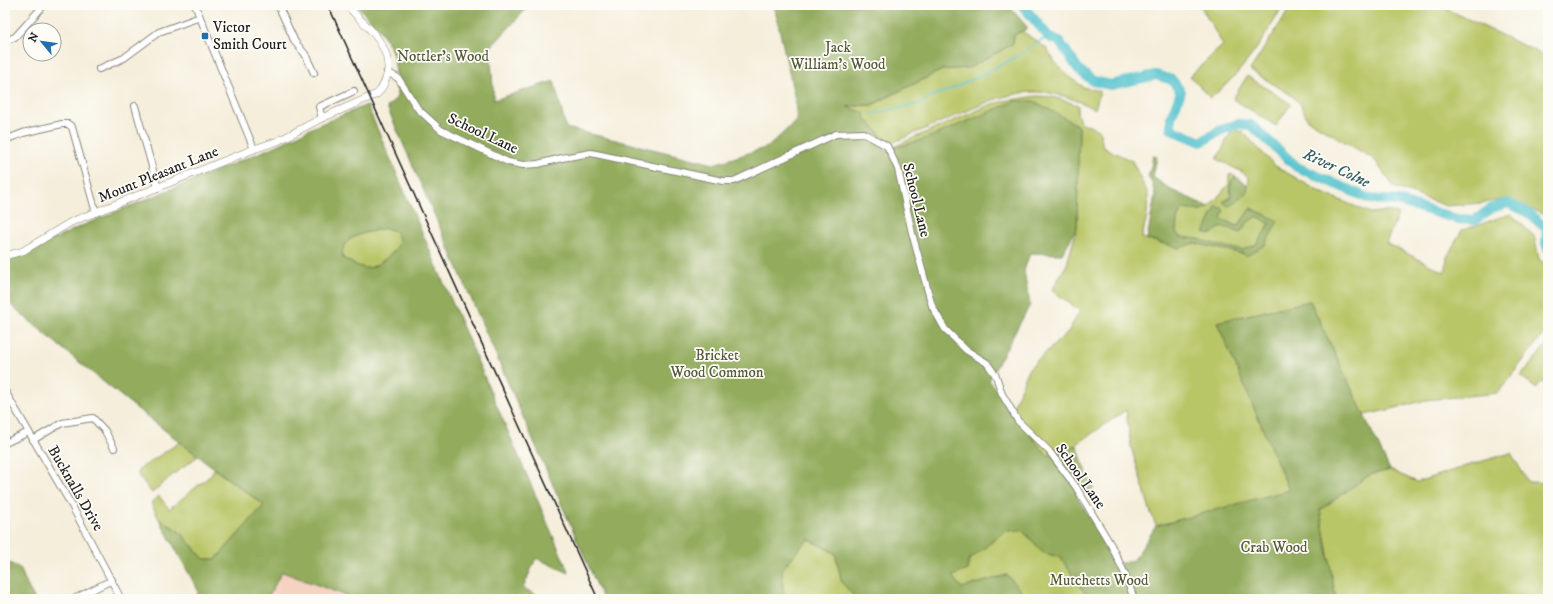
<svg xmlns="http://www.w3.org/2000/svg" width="1553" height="604" viewBox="0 0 1553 604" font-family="'IM FELL DW Pica',serif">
	<rect width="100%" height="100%" fill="#fdfcf7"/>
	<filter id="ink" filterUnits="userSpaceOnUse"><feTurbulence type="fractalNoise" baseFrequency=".025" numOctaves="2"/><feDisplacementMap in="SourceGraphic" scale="8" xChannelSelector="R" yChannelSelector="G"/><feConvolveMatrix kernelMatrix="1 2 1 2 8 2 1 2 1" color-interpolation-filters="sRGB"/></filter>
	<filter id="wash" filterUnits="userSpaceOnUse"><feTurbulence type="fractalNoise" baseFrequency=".012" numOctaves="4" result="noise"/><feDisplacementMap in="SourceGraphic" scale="16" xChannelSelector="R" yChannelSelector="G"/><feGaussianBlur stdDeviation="0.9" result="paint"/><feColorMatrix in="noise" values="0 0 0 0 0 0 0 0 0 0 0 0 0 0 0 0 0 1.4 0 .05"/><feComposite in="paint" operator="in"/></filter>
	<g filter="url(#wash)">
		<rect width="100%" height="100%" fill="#f5eedb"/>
		<path fill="#f5d3c2" d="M282,572L355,599H267Z"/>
		<path fill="#b9c668" stroke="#6a7142" d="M1200,5H1283C1263,41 1243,73 1210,98L1190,76L1223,45Z
			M1292,5H1438L1537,52L1548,59V203L1544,215L1509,199L1481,203L1446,206L1394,187L1374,159L1308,120L1300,104L1291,95L1250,70Z
			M1022,31L1046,48L1055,62L1072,79L1083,87L1100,91L1095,109C1055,89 1032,87 990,101L894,142H887L866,119L863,112L846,107L872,105L942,70L967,68L1013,44L1014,35Z
			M1247,76L1291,104L1276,126L1233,99Z
			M1037,96L1053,97L1078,105L1077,113L1080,122L1099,130L1103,147L1132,161L1148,194L1147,215L1142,238L1179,248L1194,243L1244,254L1246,256L1278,221L1251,208L1238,226L1221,219L1217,206L1209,221L1210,235C1223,224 1225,226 1240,233L1249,221L1257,216L1270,223C1266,230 1262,239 1256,245C1244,256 1214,244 1199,239C1191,237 1182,240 1176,233L1177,219L1182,209L1201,211L1209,207L1229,184V176L1230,174L1236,177L1232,180L1230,186L1231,196L1223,202L1234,204L1247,193L1249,178L1244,173L1217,159L1233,128L1244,133L1274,165L1318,191L1371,213L1388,211L1398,214L1386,243L1444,272L1446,269L1447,257L1462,230C1479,226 1494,218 1511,214L1534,236L1539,259L1548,267V328L1498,393L1426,400L1392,409L1364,415L1310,301L1217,322L1289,490L1156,526L1150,510L1131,447L1126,410L1075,445L1047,456L1012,410L1029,368L1068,332L1080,311L1052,290L1067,264L1077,228L1079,126L925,139L894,148L895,146L992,104L1004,101Z
			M386,228L395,231C397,234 400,239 399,243C397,251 377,267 368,268C359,268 350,262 343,258C337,235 371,232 386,228Z
			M1548,343V379L1540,383L1536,389L1521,376Z
			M180,442L198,456L170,477L152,493L138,475V470Z
			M1511,453L1528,482L1548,483V599H1336L1320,510L1369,475L1390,470L1417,482L1469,465Z
			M214,469L264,505L216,559H204L179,531L159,519L151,503L159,496L169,509L210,476Z
			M1022,530L1044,553L1060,557L1085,593V599H1028L1007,575L962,588L951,576L968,570V561L1005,531Z
			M808,539L835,553L842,583L857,599H784L782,569Z"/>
		<path fill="#92ab5c" stroke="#57643c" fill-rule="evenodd" d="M357,5H530L490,48L494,100L554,81L566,128L714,164L768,147L797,120L794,95L774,5H1008L1028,28L1014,35L1013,44L969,68L942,70L871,105H863L847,107L863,112L866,119L883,137L876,141L887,150L925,139L1015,101H1034L1079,126L1077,228L1062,254L1030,253L1024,271L1030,305L989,380L1047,456L1077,445L1084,467L1094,488L1077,496L1117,564L1134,560L1156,526L1289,490L1217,322L1310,301L1390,470L1369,475L1320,510L1336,599H1085V593L1060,557L1044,553L1022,530L1005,531L968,561V570L952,576L962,588L1007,575L1028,599H857L842,583L835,553L808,539L782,569L784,599H603L387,107L397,97C396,76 397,57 386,39C378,26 366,17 357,5Z
			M367,105L569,573L536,558L523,588L545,599H493L482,596L474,599H355L282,572L267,599H192L199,592L159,519L179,531L204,559H216L264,505C175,440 89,372 5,300V261L33,250L79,227L276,146L316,126ZM386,228L395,231C397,234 400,239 399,243C397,251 377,267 369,268C359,268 350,262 343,258C337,235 371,232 386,228Z
			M1153,156L1157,157L1153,177L1171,190L1209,207L1201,211L1182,209L1177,219L1176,233L1179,237L1197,239L1222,246L1242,250L1256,245L1270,224L1257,216L1249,221L1240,233C1225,226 1223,224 1210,235L1204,232L1217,206L1224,209L1221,219L1235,226H1238L1251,208L1278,221L1265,245L1246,256L1244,254L1194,243L1179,248L1147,239L1155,195L1152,183L1148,177L1151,167Z
			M1236,177L1248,185L1247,193L1234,204L1228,206L1223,202L1231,196L1230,186L1232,180Z
			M5,561L20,568L29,589L35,599H5Z"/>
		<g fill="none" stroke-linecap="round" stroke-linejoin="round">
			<path stroke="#55c2ce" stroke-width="1.5" d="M872,114L922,103L931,96L947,91L987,72L1016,57L1038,42L1049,37"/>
			<path stroke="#55c2ce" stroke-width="10" d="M1022,5L1049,37L1059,41L1079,70L1093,81L1111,85L1156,75L1172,80L1181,92L1171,117V129L1201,142L1219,131L1238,124L1251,125L1297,167L1370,199L1398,201L1457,219L1475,220L1492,208L1508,203L1527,212L1547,229L1546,243L1548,249"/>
		</g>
	</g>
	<g filter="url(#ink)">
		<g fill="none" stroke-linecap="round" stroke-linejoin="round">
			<defs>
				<path id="minor" d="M195,5L254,149
					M278,5L295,42L305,54L314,73
					M5,41L15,37L44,5
					M99,69L124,58L159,32L200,17
					M387,72L398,78L418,109L441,130L508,162L523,165L538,164L562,158L591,153L723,181H734L836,134L863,133L887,146L898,169L912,233L932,306L945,329L966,350L987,363L996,376L1002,394L1018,421L1049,451L1076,487L1111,545L1125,574L1134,599
					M135,106L158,188
					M322,118L319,107L354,91
					M5,140L23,133L62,124H68L72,127L96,213
					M5,391L72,506L121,599
					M33,440L62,423L93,418L105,431L114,448
					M5,443L29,432
					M74,599L112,580"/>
				<path id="tertiary" d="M5,256L23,251L71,222L254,149L278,141L322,118L377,94C382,89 385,82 387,75C392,55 378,37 365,24C359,18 352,12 348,5"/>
			</defs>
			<use href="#minor" stroke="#88857c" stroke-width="8"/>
			<use href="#tertiary" stroke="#88857c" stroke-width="8"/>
			<use href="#minor" stroke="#fff" stroke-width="6"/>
			<use href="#tertiary" stroke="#fff" stroke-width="7"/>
			<path stroke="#1c1c1c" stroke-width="1.5" d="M328,5L598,599"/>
		</g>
	</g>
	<rect fill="#1f6fb2" stroke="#fdfcf7" stroke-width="1.5" x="201" y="32" width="8" height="8" rx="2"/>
	<g text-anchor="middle" stroke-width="3.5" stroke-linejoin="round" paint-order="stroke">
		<g font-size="15" fill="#1c1c1c" stroke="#fdfcf7" text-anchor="start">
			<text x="213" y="32">Victor<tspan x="213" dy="17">Smith Court</tspan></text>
		</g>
		<g font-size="15" fill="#535837" stroke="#fdfcf7">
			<text x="838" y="52">Jack<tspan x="838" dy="17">William's Wood</tspan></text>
			<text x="443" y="61">Nottler's Wood</text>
			<text x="717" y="360">Bricket<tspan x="717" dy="17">Wood Common</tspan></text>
			<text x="1274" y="552">Crab Wood</text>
			<text x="1099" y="585">Mutchetts Wood</text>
		</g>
		<g font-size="15" fill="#1c1c1c" stroke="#fdfcf7">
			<text transform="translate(483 133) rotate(25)" y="5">School Lane</text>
			<text transform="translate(158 174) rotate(-22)" y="5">Mount Pleasant Lane</text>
			<text transform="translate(917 200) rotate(76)" y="5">School Lane</text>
			<text transform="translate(1081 476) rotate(55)" y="5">School Lane</text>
			<text transform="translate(76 488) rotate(60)" y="5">Bucknalls Drive</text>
		</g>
		<g font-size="16" font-style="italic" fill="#335e63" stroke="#fdfcf7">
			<text transform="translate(1337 167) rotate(25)" y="6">River Colne</text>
		</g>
	</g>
	<rect width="1553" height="604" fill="none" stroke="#fdfcf7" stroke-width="20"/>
	<g transform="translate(42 42) rotate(299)"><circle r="19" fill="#fdfcf7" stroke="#a3a29f"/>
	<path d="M0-3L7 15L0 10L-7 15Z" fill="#1f6fb2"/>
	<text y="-6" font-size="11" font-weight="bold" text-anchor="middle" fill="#1c1c1c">N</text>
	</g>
</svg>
